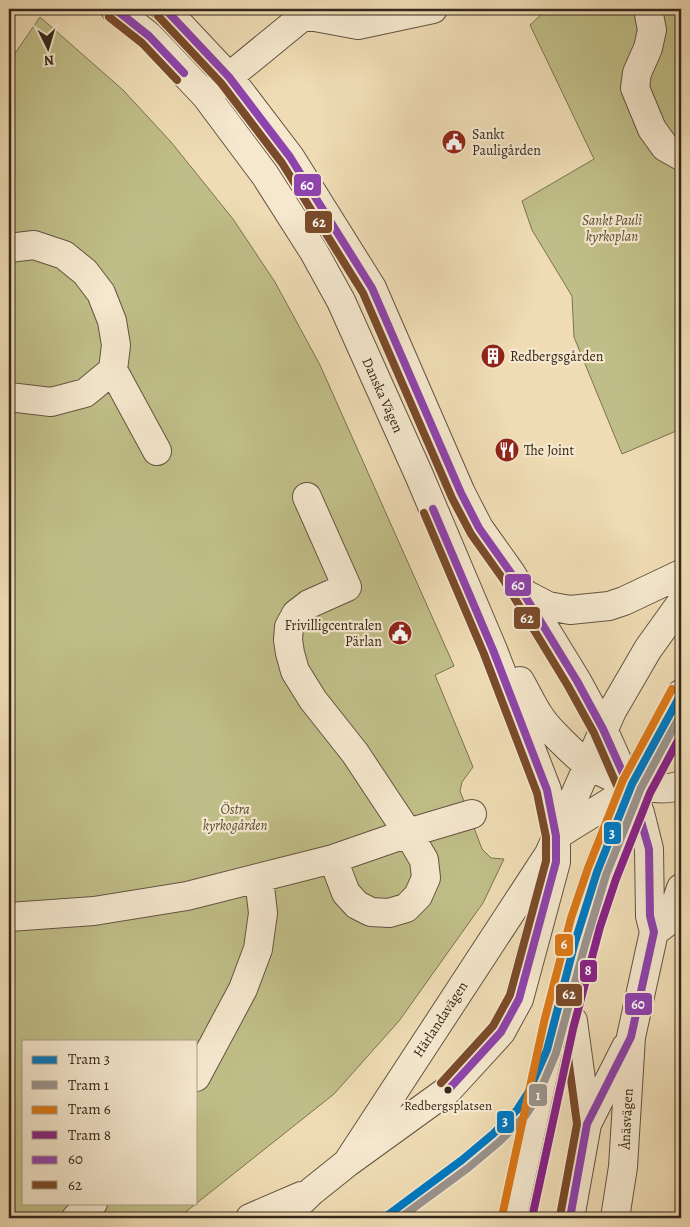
<svg xmlns="http://www.w3.org/2000/svg" width="690" height="1227" viewBox="0 0 690 1227" font-family="Alegreya,serif">
	<rect width="100%" height="100%" fill="#efdcb4"/>
	<filter id="stains"><feTurbulence type="fractalNoise" baseFrequency=".004" numOctaves="4"/><feColorMatrix values="0 0 0 0 .2 0 0 0 0 .09 0 0 0 0 .02 0 0 0 .5 -.17"/></filter>
	<radialGradient id="worn" r=".72"><stop offset=".6" stop-color="#630" stop-opacity="0"/><stop offset="1" stop-color="#630" stop-opacity=".3"/></radialGradient>
	<path fill="#c0be88" stroke="#7a7252" fill-rule="evenodd" d="M547,9H681V429L622,454L574,337L572,296L532,230L522,201L594,159L530,25Z
		M40,17L123,90L171,142L233,219L275,282L320,365L454,666L435,675L473,767L462,782L460,791L482,849L491,858L504,859L483,903L399,1021L334,1094L178,1218H9V62ZM24,1041H196V1203H24Z"/>
	<g fill="none" stroke-linecap="round" stroke-linejoin="round">
		<defs>
			<path id="minor" d="M115,9L149,36L206,96L265,175L314,252L341,301L419,475L493,650L547,790L556,836V862L519,999L501,1032L448,1090L347,1163
				M165,9L229,77L290,157L372,288L461,493L479,528L511,573L577,681L603,729L635,800L640,813L649,849L650,916L654,932L631,1037L623,1167L615,1218
				M648,9L652,30L648,48L637,73L635,88L652,129L665,147L681,156
				M304,15L358,25L433,9
				M214,89L312,9
				M9,248L34,245L64,255L85,272L101,293L112,321L116,345L113,370L157,451
				M9,397L51,402L85,393L113,370
				M307,497L347,587L309,604L296,614L289,627L288,640L290,653L295,671L313,700L355,753L408,833L424,860L426,878L418,896L406,908L389,913L371,912L357,905L346,893L333,859
				M523,593L548,606L570,610L609,606L624,601L681,574
				M520,681C527,693 533,707 541,718C548,729 576,756 587,764C609,778 655,796 681,785
				M556,836C580,820 606,806 630,789
				M9,917L94,911L187,896L333,859L408,833L472,814
				M654,932L670,920L681,888
				M573,1021L587,1124
				M196,1077L243,989L258,949L263,913L259,878
				M76,1218L93,1203
				M250,1218L301,1196
				M284,1218L312,1191L347,1163L549,854L612,711L648,649L681,603
				M512,1218L554,1024L581,921L597,872L632,784L681,694
				M570,1218L587,1124L626,1047"/>
		</defs>
		<use href="#minor" stroke="#635441" stroke-width="30"/>
		<use href="#minor" stroke="#f5e8ce" stroke-width="28"/>
		<defs>
			<path id="bus-1" d="M115,9L149,36L184,73
				M165,9L229,77L290,157L372,288L461,493L479,528L511,573L577,681L603,729L635,800L649,849L650,916L654,932L631,1037L587,1124L570,1218
				M433,509L493,650L547,790L556,836V862L519,999L501,1032L448,1090"/>
			<path id="bus-2" d="M158,16L221,83L282,163L363,293L452,498L471,534L503,579L568,686L594,733L629,813L612,857L588,924L575,968L563,1020L577,1124L560,1216
				M109,17L142,43L177,80
				M424,513L484,654L537,793L546,837V861L510,995L493,1026L441,1083"/>
		</defs>
		<use href="#bus-1" stroke="#f5e8ce" stroke-width="11"/>
		<use href="#bus-2" stroke="#f5e8ce" stroke-width="11"/>
		<use href="#bus-1" stroke="#8e44ad" stroke-width="8"/>
		<use href="#bus-2" stroke="#7a4b2a" stroke-width="8"/>
		<defs>
			<path id="tram-1" d="M384,1218L462,1160L493,1134L517,1110L528,1093L547,1050L575,942L597,872L632,784L681,694"/>
			<path id="tram-2" d="M400,1218L468,1168L499,1142L525,1116L537,1098L556,1053L585,945L606,875L641,788L681,714"/>
			<path id="tram-3" d="M502,1216L544,1022L571,918L588,868L623,780L672,689"/>
			<path id="tram-4" d="M532,1218L573,1029L600,927L616,879L650,793L681,735"/>
		</defs>
		<use href="#tram-1" stroke="#f5e8ce" stroke-width="11"/>
		<use href="#tram-2" stroke="#f5e8ce" stroke-width="11"/>
		<use href="#tram-3" stroke="#f5e8ce" stroke-width="11"/>
		<use href="#tram-4" stroke="#f5e8ce" stroke-width="11"/>
		<use href="#tram-1" stroke="#0079c2" stroke-width="8"/>
		<use href="#tram-2" stroke="#9a938d" stroke-width="8"/>
		<use href="#tram-3" stroke="#dc7919" stroke-width="8"/>
		<use href="#tram-4" stroke="#872387" stroke-width="8"/>
	</g>
	<defs>
		<symbol id="civic-disc" viewBox="-11 -11 22 22"><circle r="9.5" fill="#8f2418" stroke="#f5e8ce"/><path d="M-.6-6.5H3V-4.5H.6V-3L4-1V1h2V6H-6V1h2V-1L-.6-3ZM-1.2 2.5V6h2.4V2.5Z" fill="#fff"/></symbol>
		<symbol id="building-disc" viewBox="-11 -11 22 22"><circle r="9.5" fill="#8f2418" stroke="#f5e8ce"/><path d="M-4-6H4V6H1V3H-1V6H-4ZM-2.5-4.3h1.7v1.8h-1.7ZM.8-4.3h1.7v1.8H.8ZM-2.5-1h1.7V.8h-1.7ZM.8-1h1.7V.8H.8Z" fill="#fff"/></symbol>
		<symbol id="restaurant-disc" viewBox="-11 -11 22 22"><circle r="9.5" fill="#8f2418" stroke="#f5e8ce"/><path d="M-5-6h1v4h1v-4h1v4h1v-4h1v5L-1.5 .5V6h-2V.5L-5-1ZM5-6V6H3V1.5H1.5Q1.5-4 5-6Z" fill="#fff"/></symbol>
	</defs>
	<g fill-rule="evenodd">
		<use href="#civic-disc" x="440" y="128" width="28" height="28"/>
		<use href="#building-disc" x="479" y="342" width="28" height="28"/>
		<use href="#restaurant-disc" x="493" y="436" width="28" height="28"/>
		<use href="#civic-disc" x="386" y="619" width="28" height="28"/>
	</g>
	<circle fill="#34271b" stroke="#f5e8ce" stroke-width="2" cx="448" cy="1090" r="4.5"/>
	<g text-anchor="middle" stroke-width="4.5" stroke-linejoin="round" paint-order="stroke">
		<g font-size="13" fill="#34271b" stroke="#f5e8ce">
			<text x="448" y="1110">Redbergsplatsen</text>
		</g>
		<g font-size="14" fill="#34271b" stroke="#f5e8ce" text-anchor="start">
			<text x="472" y="139">Sankt<tspan x="472" dy="16">Pauligården</tspan></text>
			<text x="510" y="361">Redbergsgården</text>
			<text x="524" y="455">The Joint</text>
			<text x="382" y="630" text-anchor="end">Frivilligcentralen<tspan x="382" dy="16">Pärlan</tspan></text>
		</g>
		<g font-size="14" font-style="italic" fill="#574d36" stroke="#f5e8ce">
			<text x="612" y="225">Sankt Pauli<tspan x="612" dy="16">kyrkoplan</tspan></text>
			<text x="235" y="814">Östra<tspan x="235" dy="16">kyrkogården</tspan></text>
		</g>
		<g font-size="14" fill="#34271b" stroke="#f5e8ce">
			<text transform="translate(383 395) rotate(66)" y="5">Danska Vägen</text>
			<text transform="translate(440 1019) rotate(-57)" y="5">Härlandavägen</text>
			<text transform="translate(626 1119) rotate(-87)" y="5">Ånäsvägen</text>
		</g>
	</g>
	<g stroke="#f5e8ce" stroke-width="2">
		<rect x="293" y="173" width="29" height="24" rx="5" fill="#8e44ad"/>
		<rect x="304" y="210" width="29" height="24" rx="5" fill="#7a4b2a"/>
		<rect x="504" y="573" width="28" height="24" rx="5" fill="#8e44ad"/>
		<rect x="513" y="606" width="28" height="24" rx="5" fill="#7a4b2a"/>
		<rect x="603" y="821" width="19" height="24" rx="5" fill="#0079c2"/>
		<rect x="554" y="933" width="20" height="24" rx="5" fill="#dc7919"/>
		<rect x="579" y="959" width="19" height="24" rx="5" fill="#872387"/>
		<rect x="555" y="983" width="28" height="24" rx="5" fill="#7a4b2a"/>
		<rect x="624" y="992" width="29" height="24" rx="5" fill="#8e44ad"/>
		<rect x="528" y="1083" width="20" height="24" rx="5" fill="#9a938d"/>
		<rect x="496" y="1110" width="19" height="24" rx="5" fill="#0079c2"/>
	</g>
	<g font-size="14" text-anchor="middle" font-weight="bold" fill="#fff">
		<text x="307" y="190">60</text>
		<text x="319" y="227">62</text>
		<text x="518" y="590">60</text>
		<text x="527" y="623">62</text>
		<text x="612" y="838">3</text>
		<text x="564" y="949">6</text>
		<text x="588" y="975">8</text>
		<text x="569" y="999">62</text>
		<text x="638" y="1009">60</text>
		<text x="538" y="1100">1</text>
		<text x="505" y="1126">3</text>
	</g>
	<rect width="690" height="1227" fill="none" stroke="#efdcb4" stroke-width="30"/>
	<rect x="10" y="10" width="670" height="1207" fill="none" stroke="#34271b" stroke-width="2.5"/>
	<rect x="15" y="15" width="660" height="1197" fill="none" stroke="#34271b"/>
	<rect x="22" y="1040" width="175" height="165" fill="#f5e8ce" stroke="#a89b86"/>
	<rect x="32" y="1056" width="25" height="8" fill="#0079c2" stroke="#a89b86"/>
	<text x="68" y="1064" font-size="15" fill="#34271b">Tram 3</text>
	<rect x="32" y="1081" width="25" height="8" fill="#9a938d" stroke="#a89b86"/>
	<text x="68" y="1090" font-size="15" fill="#34271b">Tram 1</text>
	<rect x="32" y="1106" width="25" height="8" fill="#dc7919" stroke="#a89b86"/>
	<text x="68" y="1114" font-size="15" fill="#34271b">Tram 6</text>
	<rect x="32" y="1131" width="25" height="8" fill="#872387" stroke="#a89b86"/>
	<text x="68" y="1140" font-size="15" fill="#34271b">Tram 8</text>
	<rect x="32" y="1156" width="25" height="8" fill="#8e44ad" stroke="#a89b86"/>
	<text x="68" y="1164" font-size="15" fill="#34271b">60</text>
	<rect x="32" y="1181" width="25" height="8" fill="#7a4b2a" stroke="#a89b86"/>
	<text x="68" y="1190" font-size="15" fill="#34271b">62</text>
	<g transform="translate(48 48) rotate(175)" stroke="#f5e8ce" stroke-width="4" paint-order="stroke">
	<path d="M0-4L9 19L0 12L-9 19Z" fill="#34271b"/>
	<text y="-8" font-size="14" font-weight="bold" text-anchor="middle" fill="#34271b">N</text>
	</g>
	<rect width="100%" height="100%" filter="url(#stains)"/>
	<rect width="100%" height="100%" fill="url(#worn)"/>
</svg>
